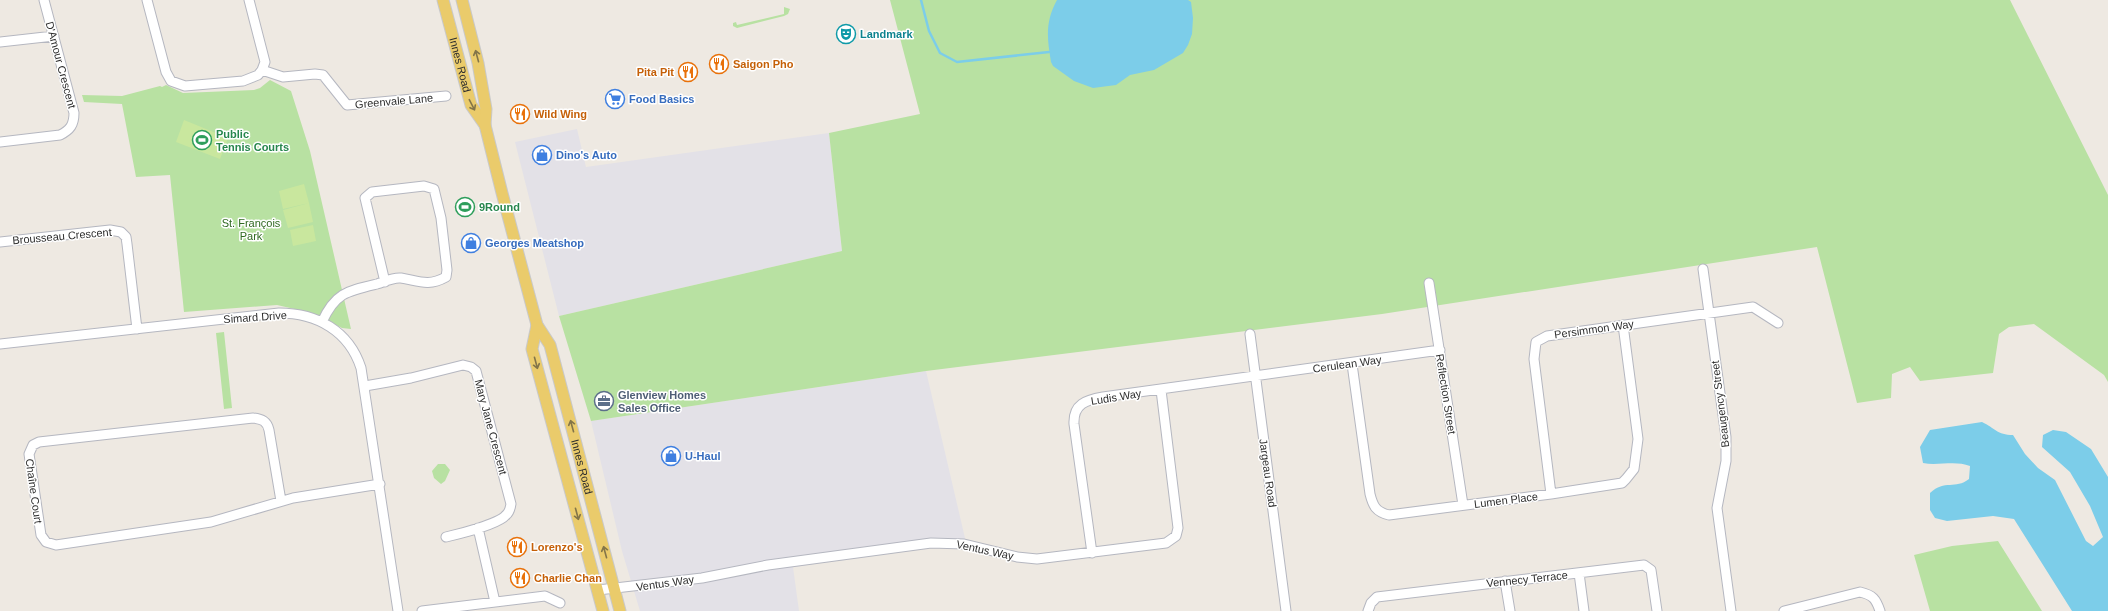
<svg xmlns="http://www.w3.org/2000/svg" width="2108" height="611" viewBox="0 0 2108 611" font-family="Helvetica,sans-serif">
	<rect width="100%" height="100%" fill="#eee9e2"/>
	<path fill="#e3e1e7" d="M577,129L586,167L829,133L842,251L559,316L515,142Z
		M926,371L968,551L953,548H930L793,567L799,611H640L622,551L591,421Z"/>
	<path fill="#b8e1a2" d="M890,0H2010L2108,195V382L2104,375L2034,324L2009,327L1999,334L1993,373L1920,381L1910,367L1892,374L1891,398L1857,403L1817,247L1382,314L926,371L591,421L559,316L842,251L829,133L920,114Z
		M784,7L790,9L788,14L784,16L737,28L733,26V23L736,22L737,25L784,14Z
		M270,80L291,91L310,151L351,329L342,328L312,313L277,305L184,312L170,175L136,177L122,104L84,102L82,95L122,96L160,86L162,87L166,85L183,93L254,90L260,88Z
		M224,332L232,408L224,409L216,333Z
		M438,464H445L450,470L445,481L441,484L434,478L432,471Z
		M1998,541L2042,611H1930L1914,555L1952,546Z"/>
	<path fill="#c9e79e" d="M184,120L228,138L220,159L176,142Z
		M304,184L309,203L283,209L279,191Z
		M309,203L313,222L288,228L283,210Z
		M313,225L316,241L293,246L290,230Z"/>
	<path fill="#7ccde9" d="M1057,0H1188L1191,2L1193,18L1192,34L1188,45L1183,53L1154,70L1130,75L1116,85L1093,88L1074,81L1053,66L1051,62C1047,38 1045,22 1057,0Z
		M1982,422C1995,428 1997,435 2013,435L2025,454L2038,468L2055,480L2086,541L2093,546L2103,537L2090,506L2070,472L2042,447L2043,435L2053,430L2066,432L2091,449L2108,477V611H2072L2014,519L1993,516L1947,521L1935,518L1930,510V493C1945,479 1955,490 1969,479L1970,466C1955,460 1938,466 1923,463L1920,447L1930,430Z"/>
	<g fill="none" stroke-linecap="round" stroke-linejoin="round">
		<path stroke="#7ccde9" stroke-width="2.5" d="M921,0L929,31L940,53L957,62L1049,52"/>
		<defs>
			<path id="minor" d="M147,0L166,72L171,81L185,86L243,81L258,75L262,70L265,62L249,0
				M0,42L54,36
				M262,70L283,77L315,74L323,75L347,105L446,96
				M0,142L60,135C70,130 74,125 74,113L44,0
				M0,242L110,230L121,232L126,237L127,244L137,329
				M1703,269L1726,437V461L1717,508L1731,611
				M1429,283L1463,505
				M322,322C335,293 347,291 377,284C384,282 393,277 401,278C419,281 428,287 446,277L447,270L441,218L434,189L424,186L372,192L365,198L385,282
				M1250,334L1286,611
				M0,344L279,313C317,313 349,331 361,368L398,611
				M1352,364L1370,494C1373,506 1376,512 1389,515L1551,494L1622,483L1626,479L1634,469L1638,439L1623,325
				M365,386L411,378L463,365L471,367L476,371L511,504C510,508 510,512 506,515C499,524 459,534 446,537
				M1551,494L1534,359L1536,342L1547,336L1753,307L1778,323
				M281,501L269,430C267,421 262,419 253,418L39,442L33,445L29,454L41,535L46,542L56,545L211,522L293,498L380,484
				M478,528L495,602
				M1092,553L1074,424C1073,404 1086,400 1103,397L1440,350
				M1579,573L1584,611
				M1505,581L1510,611
				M598,590L702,578L768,565L931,543L964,544L1017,557L1037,559L1166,543L1176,536L1178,528L1161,390
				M422,611L545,596L560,603
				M1368,611L1371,603L1377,597L1644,565L1651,570L1657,611
				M1784,611L1860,592C1873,595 1876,599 1880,611"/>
			<g id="major">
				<path id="s1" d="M443,0L471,105L485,125"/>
				<path id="s2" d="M462,0L478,63L486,109L485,125L502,193L537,325L550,345L620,611"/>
				<path d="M537,325L532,349L603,611"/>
			</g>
		</defs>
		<use href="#minor" stroke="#b5b7c0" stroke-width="11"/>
		<use href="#major" stroke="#c9c9c9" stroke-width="13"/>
		<use href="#minor" stroke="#fff" stroke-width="9"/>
		<use href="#major" stroke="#eacb6b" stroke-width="11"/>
	</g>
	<defs><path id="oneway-shaft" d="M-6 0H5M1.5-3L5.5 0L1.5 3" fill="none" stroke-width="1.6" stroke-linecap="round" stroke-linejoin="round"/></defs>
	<g stroke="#837549">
		<use href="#oneway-shaft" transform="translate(477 56) rotate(-105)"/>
		<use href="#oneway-shaft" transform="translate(472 105) rotate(63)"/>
		<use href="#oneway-shaft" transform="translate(536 363) rotate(75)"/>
		<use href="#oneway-shaft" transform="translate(572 426) rotate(-105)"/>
		<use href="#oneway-shaft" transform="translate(577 514) rotate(75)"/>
		<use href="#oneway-shaft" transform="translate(605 552) rotate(-105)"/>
	</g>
	<defs>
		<symbol id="theatre-ring" viewBox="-11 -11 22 22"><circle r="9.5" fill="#fff" stroke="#0f9aa8" stroke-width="1.5"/><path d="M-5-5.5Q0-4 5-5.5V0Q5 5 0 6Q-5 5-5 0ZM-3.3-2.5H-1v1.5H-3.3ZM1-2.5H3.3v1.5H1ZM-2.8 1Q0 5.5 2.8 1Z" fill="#0f9aa8"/></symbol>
		<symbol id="restaurant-ring" viewBox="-11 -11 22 22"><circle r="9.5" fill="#fff" stroke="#e8710a" stroke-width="1.5"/><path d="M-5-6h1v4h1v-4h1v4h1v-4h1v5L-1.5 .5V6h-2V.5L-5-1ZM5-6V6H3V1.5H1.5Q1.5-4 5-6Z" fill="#e8710a"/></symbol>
		<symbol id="supermarket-ring" viewBox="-11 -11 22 22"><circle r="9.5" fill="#fff" stroke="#3f7fe0" stroke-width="1.5"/><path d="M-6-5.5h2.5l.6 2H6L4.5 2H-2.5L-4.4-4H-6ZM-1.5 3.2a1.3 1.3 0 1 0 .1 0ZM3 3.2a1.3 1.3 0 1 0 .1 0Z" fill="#3f7fe0"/></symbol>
		<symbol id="stadium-ring" viewBox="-11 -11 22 22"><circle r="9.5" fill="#fff" stroke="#2e9e5b" stroke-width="1.5"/><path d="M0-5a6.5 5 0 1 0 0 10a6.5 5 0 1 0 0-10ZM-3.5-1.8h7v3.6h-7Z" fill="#2e9e5b"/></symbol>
		<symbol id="shop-ring" viewBox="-11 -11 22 22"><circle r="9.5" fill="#fff" stroke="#3f7fe0" stroke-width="1.5"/><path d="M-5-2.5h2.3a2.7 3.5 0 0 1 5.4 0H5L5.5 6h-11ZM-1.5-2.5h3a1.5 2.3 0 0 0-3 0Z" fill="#3f7fe0"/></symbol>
		<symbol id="office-ring" viewBox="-11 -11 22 22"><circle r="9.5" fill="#fff" stroke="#5c6f8a" stroke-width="1.5"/><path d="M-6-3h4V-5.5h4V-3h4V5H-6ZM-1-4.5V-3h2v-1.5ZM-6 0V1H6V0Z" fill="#5c6f8a"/></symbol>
	</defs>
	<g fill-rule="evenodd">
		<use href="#theatre-ring" x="835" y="23" width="22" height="22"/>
		<use href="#restaurant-ring" x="708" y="53" width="22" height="22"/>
		<use href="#restaurant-ring" x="677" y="61" width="22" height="22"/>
		<use href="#supermarket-ring" x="604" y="88" width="22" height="22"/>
		<use href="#restaurant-ring" x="509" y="103" width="22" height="22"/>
		<use href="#stadium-ring" x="191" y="129" width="22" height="22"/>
		<use href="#shop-ring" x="531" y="144" width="22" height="22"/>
		<use href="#stadium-ring" x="454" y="196" width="22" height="22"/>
		<use href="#shop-ring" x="460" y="232" width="22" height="22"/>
		<use href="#office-ring" x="593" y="390" width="22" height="22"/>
		<use href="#shop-ring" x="660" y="445" width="22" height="22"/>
		<use href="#restaurant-ring" x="506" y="536" width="22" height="22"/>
		<use href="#restaurant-ring" x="509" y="567" width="22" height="22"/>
	</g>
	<g text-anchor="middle" stroke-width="3" stroke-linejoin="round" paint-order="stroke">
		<g font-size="11" font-weight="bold" fill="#0d838f" stroke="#fff" text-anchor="start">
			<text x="860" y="38">Landmark</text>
		</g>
		<g font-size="11" fill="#2e2e2e" stroke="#fff">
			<text dy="4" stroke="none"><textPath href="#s1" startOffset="67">Innes Road</textPath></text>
			<text transform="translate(61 65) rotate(75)" y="4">D'Amour Crescent</text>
			<text transform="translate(394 101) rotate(-5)" y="4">Greenvale Lane</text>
			<text transform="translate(62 236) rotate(-5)" y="4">Brousseau Crescent</text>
			<text transform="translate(255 317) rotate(-4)" y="4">Simard Drive</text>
			<text transform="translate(1594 329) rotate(-8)" y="4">Persimmon Way</text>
			<text transform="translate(1347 364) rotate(-8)" y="4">Cerulean Way</text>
			<text transform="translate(1446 394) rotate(81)" y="4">Reflection Street</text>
			<text transform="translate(1116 397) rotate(-9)" y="4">Ludis Way</text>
			<text transform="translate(1720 404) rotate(-97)" y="4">Beaugency Street</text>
			<text transform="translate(491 427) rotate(75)" y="4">Mary Jane Crescent</text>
			<text dy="4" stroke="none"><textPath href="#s2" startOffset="484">Innes Road</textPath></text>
			<text transform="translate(1268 473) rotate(82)" y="4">Jargeau Road</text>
			<text transform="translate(34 491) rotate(82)" y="4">Chaîne Court</text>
			<text transform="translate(1506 500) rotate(-7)" y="4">Lumen Place</text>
			<text transform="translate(985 550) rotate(12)" y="4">Ventus Way</text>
			<text transform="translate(1527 579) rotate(-6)" y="4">Vennecy Terrace</text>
			<text transform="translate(665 583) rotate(-8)" y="4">Ventus Way</text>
		</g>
		<g font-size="11" font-weight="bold" fill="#c56008" stroke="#fff" text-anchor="start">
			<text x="733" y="68">Saigon Pho</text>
			<text x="674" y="76" text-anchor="end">Pita Pit</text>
			<text x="534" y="118">Wild Wing</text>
			<text x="531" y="551">Lorenzo's</text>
			<text x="534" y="582">Charlie Chan</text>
		</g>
		<g font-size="11" font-weight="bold" fill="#366cbe" stroke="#fff" text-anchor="start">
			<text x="629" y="103">Food Basics</text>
			<text x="556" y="159">Dino's Auto</text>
			<text x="485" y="247">Georges Meatshop</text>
			<text x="685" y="460">U-Haul</text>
		</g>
		<g font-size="11" font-weight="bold" fill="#27864d" stroke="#fff" text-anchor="start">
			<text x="216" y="138">Public<tspan x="216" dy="13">Tennis Courts</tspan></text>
			<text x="479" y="211">9Round</text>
		</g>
		<g font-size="11" fill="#2f6920" stroke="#fff">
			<text x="251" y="227">St. François<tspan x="251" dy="13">Park</tspan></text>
		</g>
		<g font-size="11" font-weight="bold" fill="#4e5e75" stroke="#fff" text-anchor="start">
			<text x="618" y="399">Glenview Homes<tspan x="618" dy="13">Sales Office</tspan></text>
		</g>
	</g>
</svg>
